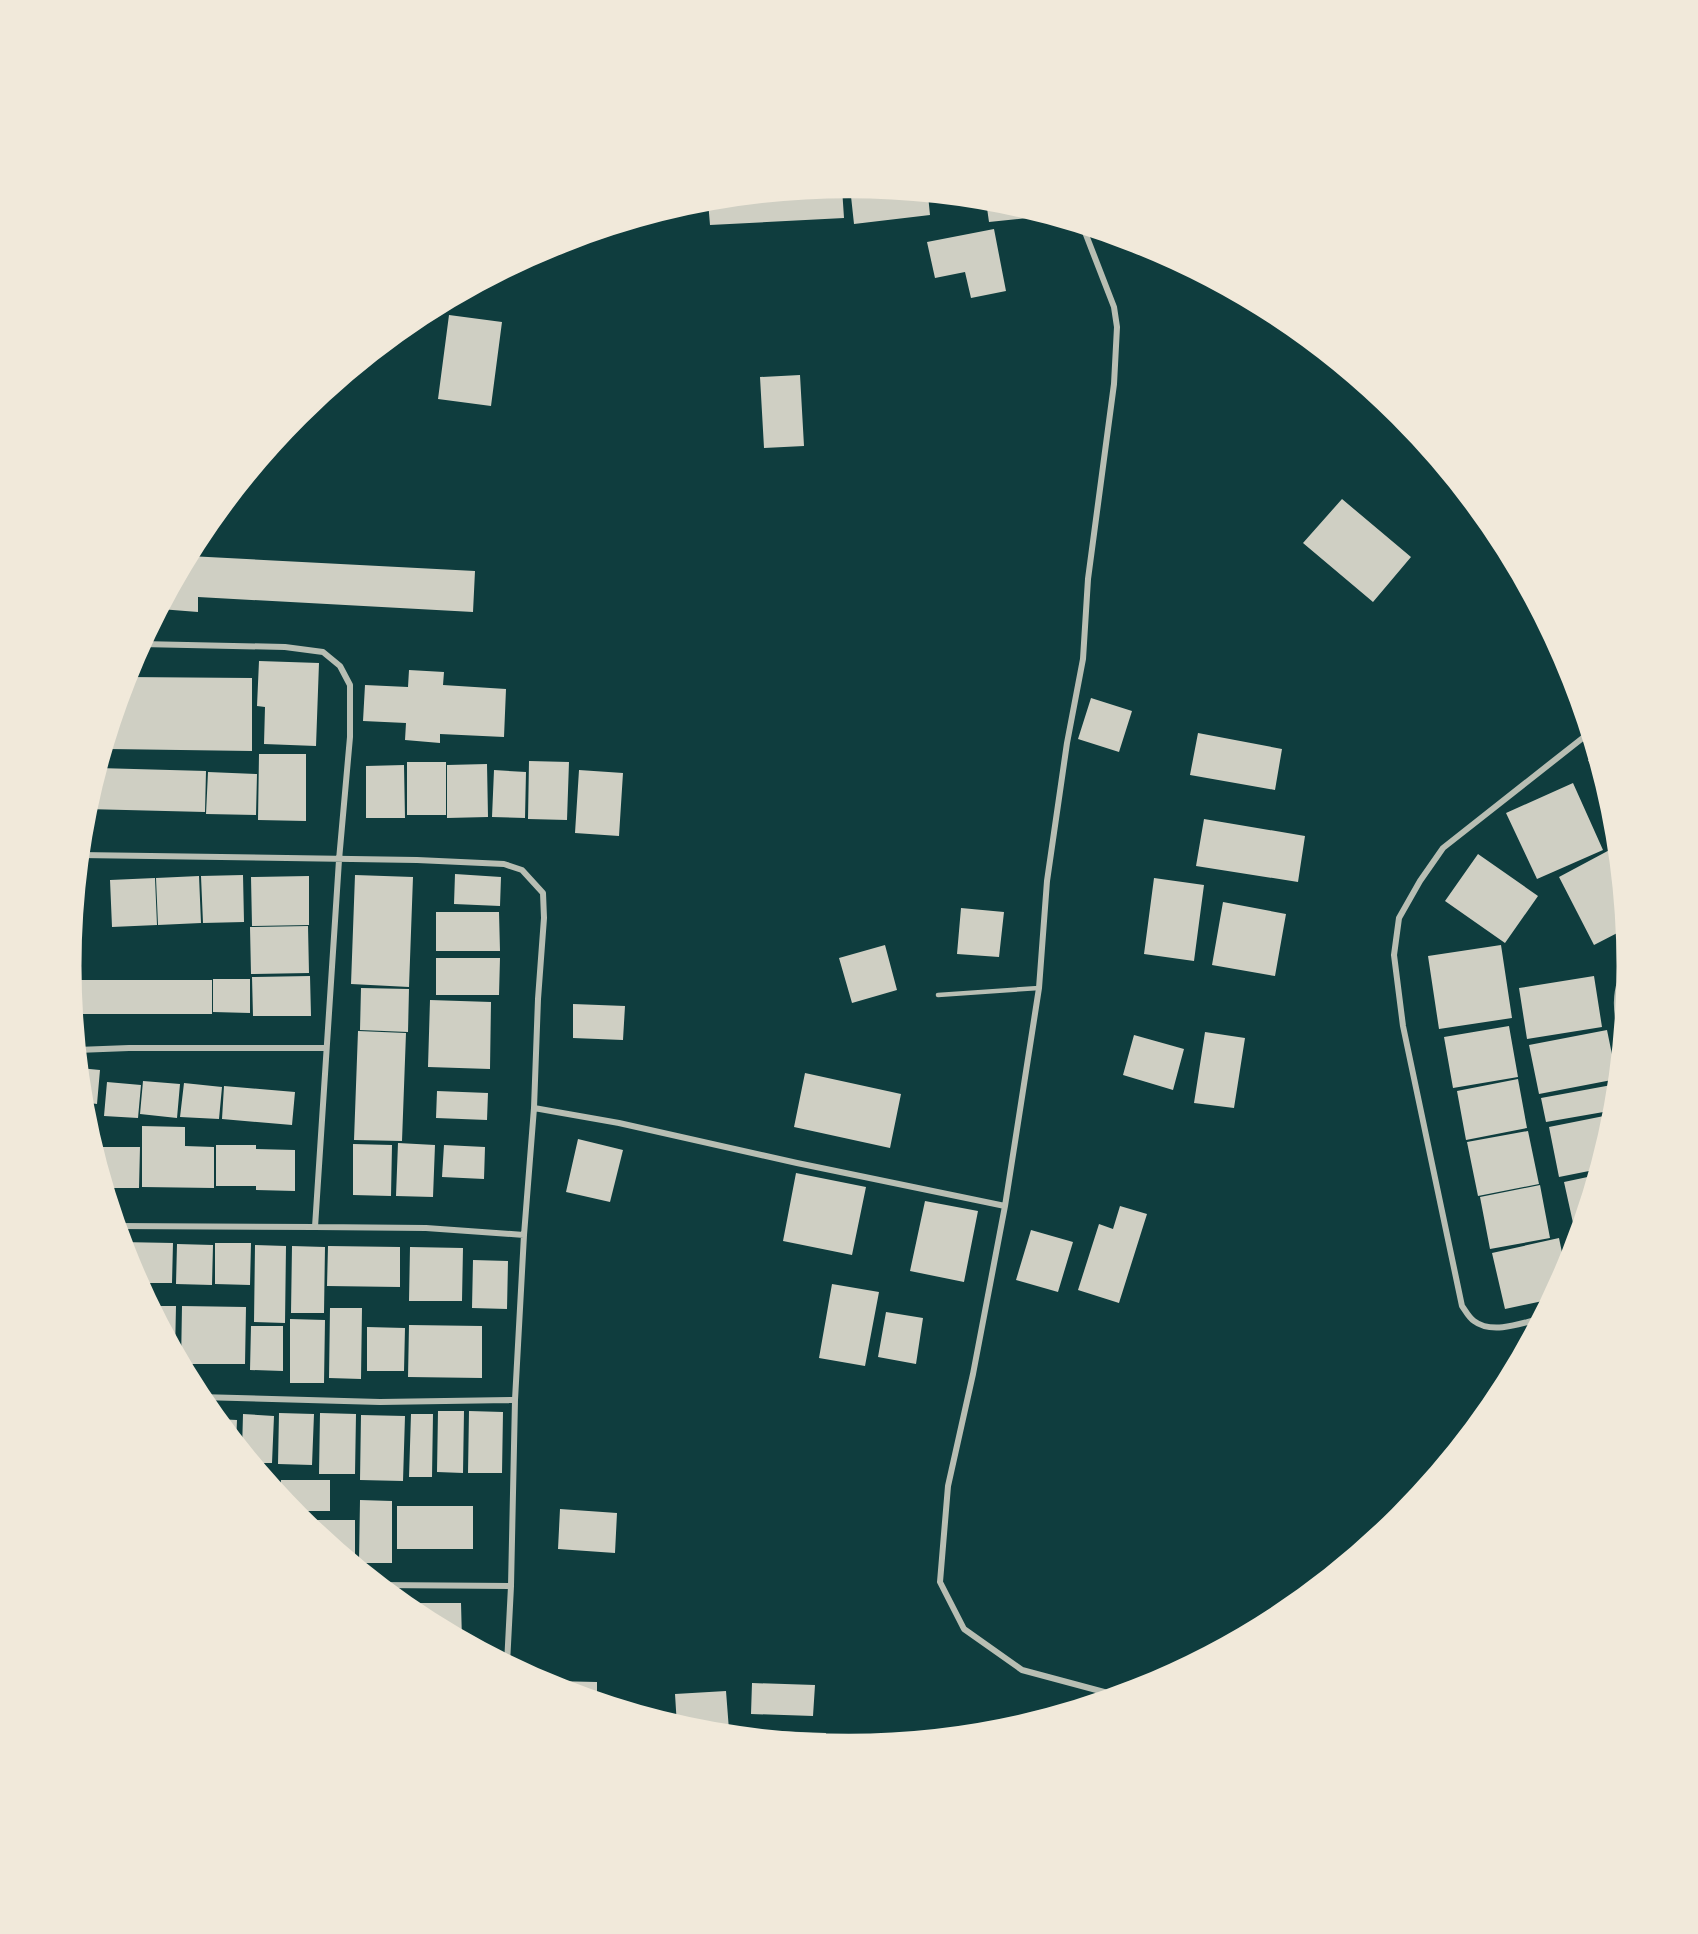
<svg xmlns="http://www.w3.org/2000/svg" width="1698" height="1934" viewBox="0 0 1698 1934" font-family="'Alegreya Sans',sans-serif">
	<rect width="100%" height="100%" fill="#0f3d3e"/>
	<path fill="#cfcfc3" d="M850,187L928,195L930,215L854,224Z
		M834,188H842L844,218L710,225L708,201Z
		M986,201L1002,202L1046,216L989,222Z
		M994,229L1006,291L971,298L965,272L935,278L927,242Z
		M449,315L502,322L491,406L438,399Z
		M800,375L804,446L764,448L760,377Z
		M1342,499L1411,557L1373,602L1303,543Z
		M189,556L475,571L473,612L198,597V612L160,609Z
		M259,661L319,663L316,746L264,744L265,707L257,706Z
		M409,670L444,672L443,685L506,689L504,737L440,734V743L405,740L406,723L363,721L365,685L408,687Z
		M126,677L252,678V751L109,749V731Z
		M1091,698L1132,711L1119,752L1078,739Z
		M1198,733L1282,749L1275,790L1190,775Z
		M259,754H306V821L258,820Z
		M1596,756L1610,802H1609L1588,760Z
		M529,761L569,762L567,820L528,819Z
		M407,762H446V815H407Z
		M487,764L488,817L447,818V765Z
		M404,765L405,818H366V766Z
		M98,768L206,771L205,812L86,809Z
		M494,770L526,772L525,818L492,817Z
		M579,770L623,773L619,836L575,833Z
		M208,772L257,774L256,815L206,814Z
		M1573,783L1603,850L1537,879L1506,813Z
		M1204,819L1305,836L1298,882L1196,866Z
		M1617,846L1625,929L1594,945L1559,877Z
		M1478,854L1538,896L1505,943L1445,901Z
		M455,874L501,877L500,906L454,904Z
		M243,875L244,922L203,923L201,876Z
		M355,875L413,877L409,987L351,984Z
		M199,876L201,923L158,925L156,878Z
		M309,876V925L252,926L251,877Z
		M155,878L157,925L112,927L110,880Z
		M1154,878L1204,885L1194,961L1144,954Z
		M1223,902L1286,914L1275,976L1212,965Z
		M961,908L1004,912L999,957L957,954Z
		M436,912H499L500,951H436Z
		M308,926L309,973L251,974L250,927Z
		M885,945L897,990L852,1003L839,958Z
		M1501,945L1512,1018L1439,1029L1428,956Z
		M436,958H500L499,995H436Z
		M310,976L311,1016H253L252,977Z
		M1594,976L1602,1027L1527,1039L1519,988Z
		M213,979H250V1013L213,1012Z
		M70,980H212V1014H74Z
		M361,988L409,989L408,1032L360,1030Z
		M430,1000L491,1002L490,1069L428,1067Z
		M573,1004L625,1006L623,1040L573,1038Z
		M1509,1026L1518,1077L1453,1088L1444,1037Z
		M1607,1030L1617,1079L1539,1094L1529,1045Z
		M358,1031L406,1033L402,1141L354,1140Z
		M1205,1032L1245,1038L1234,1108L1194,1103Z
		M1134,1035L1184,1049L1173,1090L1123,1075Z
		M79,1068L100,1070L97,1104L82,1102Z
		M805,1073L901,1094L890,1148L794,1127Z
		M1518,1079L1527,1128L1466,1140L1457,1091Z
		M143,1081L180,1084L177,1118L140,1114Z
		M107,1082L141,1085L138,1118L104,1116Z
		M184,1083L222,1087L219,1119L180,1117Z
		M1617,1084L1615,1110L1546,1122L1541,1098Z
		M224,1086L295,1092L292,1125L222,1119Z
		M437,1091L488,1093L487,1120L436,1118Z
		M1614,1114L1599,1169L1559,1177L1549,1127Z
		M142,1126L185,1127V1146L214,1147V1188L142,1187Z
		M1528,1131L1539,1184L1478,1196L1467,1142Z
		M578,1139L623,1150L610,1202L566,1192Z
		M398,1143L435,1145L433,1197L396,1196Z
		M353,1144L392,1145L391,1196L353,1195Z
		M216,1145H256V1149L295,1150V1191L256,1190V1186H216Z
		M444,1145L485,1147L484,1179L442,1177Z
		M93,1147H140L139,1188H105Z
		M796,1173L866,1187L852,1255L783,1241Z
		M1597,1175L1588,1206L1577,1241L1564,1182Z
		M1540,1185L1550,1238L1490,1249L1480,1197Z
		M925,1201L978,1211L964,1282L910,1271Z
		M1120,1206L1147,1214L1119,1303L1078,1290L1099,1224L1113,1229Z
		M1031,1230L1073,1242L1058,1292L1016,1280Z
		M1559,1238L1566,1272L1552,1299L1505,1309L1492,1253Z
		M121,1242L173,1243L172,1283H138L128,1265Z
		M215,1243H251L250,1285L215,1284Z
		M177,1244L213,1245L212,1285L176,1284Z
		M255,1245L286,1246L285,1323L254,1322Z
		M292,1246L325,1247L324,1313H291Z
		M328,1246L400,1247V1287L327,1286Z
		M410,1247L463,1248L462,1301H409Z
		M473,1260L508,1261L507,1309L472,1308Z
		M832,1284L879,1292L865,1366L819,1358Z
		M150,1306H176L175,1353L163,1330Z
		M182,1306L246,1307L245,1364H181Z
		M330,1308H362L361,1379L329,1378Z
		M886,1312L923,1318L916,1364L878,1357Z
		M290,1319L325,1320L324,1383H290Z
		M409,1325L482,1326V1378L408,1377Z
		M251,1326H283V1371L250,1370Z
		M367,1327L405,1328L404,1371H367Z
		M438,1411H464L463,1473L437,1472Z
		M469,1411L503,1412L502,1473H468Z
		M279,1413L314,1414L312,1465L278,1464Z
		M320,1413L356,1414L355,1474H319Z
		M243,1414L274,1416L272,1463H252L242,1451Z
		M411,1414H433L432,1477H409Z
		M361,1415L405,1416L403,1481L360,1480Z
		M216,1419L237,1420L236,1444Z
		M281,1480H330V1511H291L280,1498Z
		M360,1500L392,1501V1563H359Z
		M397,1506H473V1549H397Z
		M560,1509L617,1513L615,1553L558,1549Z
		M299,1520H355V1560H347Z
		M401,1603H461L462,1640L415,1615Z
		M553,1681L597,1682V1702L553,1688Z
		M752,1683L815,1685L813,1716L751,1714Z
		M726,1691L729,1730L698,1732L677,1726L675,1694Z
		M967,1727L1003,1731V1732L966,1736Z
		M775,1731L826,1733L825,1745L774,1740Z"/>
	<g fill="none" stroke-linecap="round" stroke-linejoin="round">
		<path stroke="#b8beb3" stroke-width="4.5" d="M938,995L1039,988"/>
		<path stroke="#b8beb3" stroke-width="6" d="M1083,227L1114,307L1117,327L1114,384L1088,579L1083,659L1067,743L1047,881L1039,988L1005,1206L973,1374L948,1486L940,1582L964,1629L1022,1670L1119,1696
			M141,644L285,647L323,652L340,666L350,685V737L339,860L315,1227L426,1228L524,1235L515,1400L511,1586L507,1664
			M80,855L417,860L504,864L522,870L543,893L544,918L538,999L534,1108L524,1235
			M1622,1043C1617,1017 1611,988 1629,966
			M77,1050L129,1048H326
			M534,1108L619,1123L797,1163L1005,1206
			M116,1226L315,1227
			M1542,1318C1523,1323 1492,1335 1474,1321C1469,1318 1465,1310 1462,1306L1403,1026L1394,955L1399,918L1420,881L1443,848L1589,733
			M199,1397L380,1402L515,1400
			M378,1585L511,1586"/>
	</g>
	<path d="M0 0H1698V1934H0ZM80 966a769 769 0 1 1 1538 0a769 769 0 1 1-1538 0Z" fill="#f1e9da" fill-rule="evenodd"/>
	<path fill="none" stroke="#f1e9da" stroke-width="3" d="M80 966a769 769 0 1 1 1538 0a769 769 0 1 1-1538 0Z"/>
</svg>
